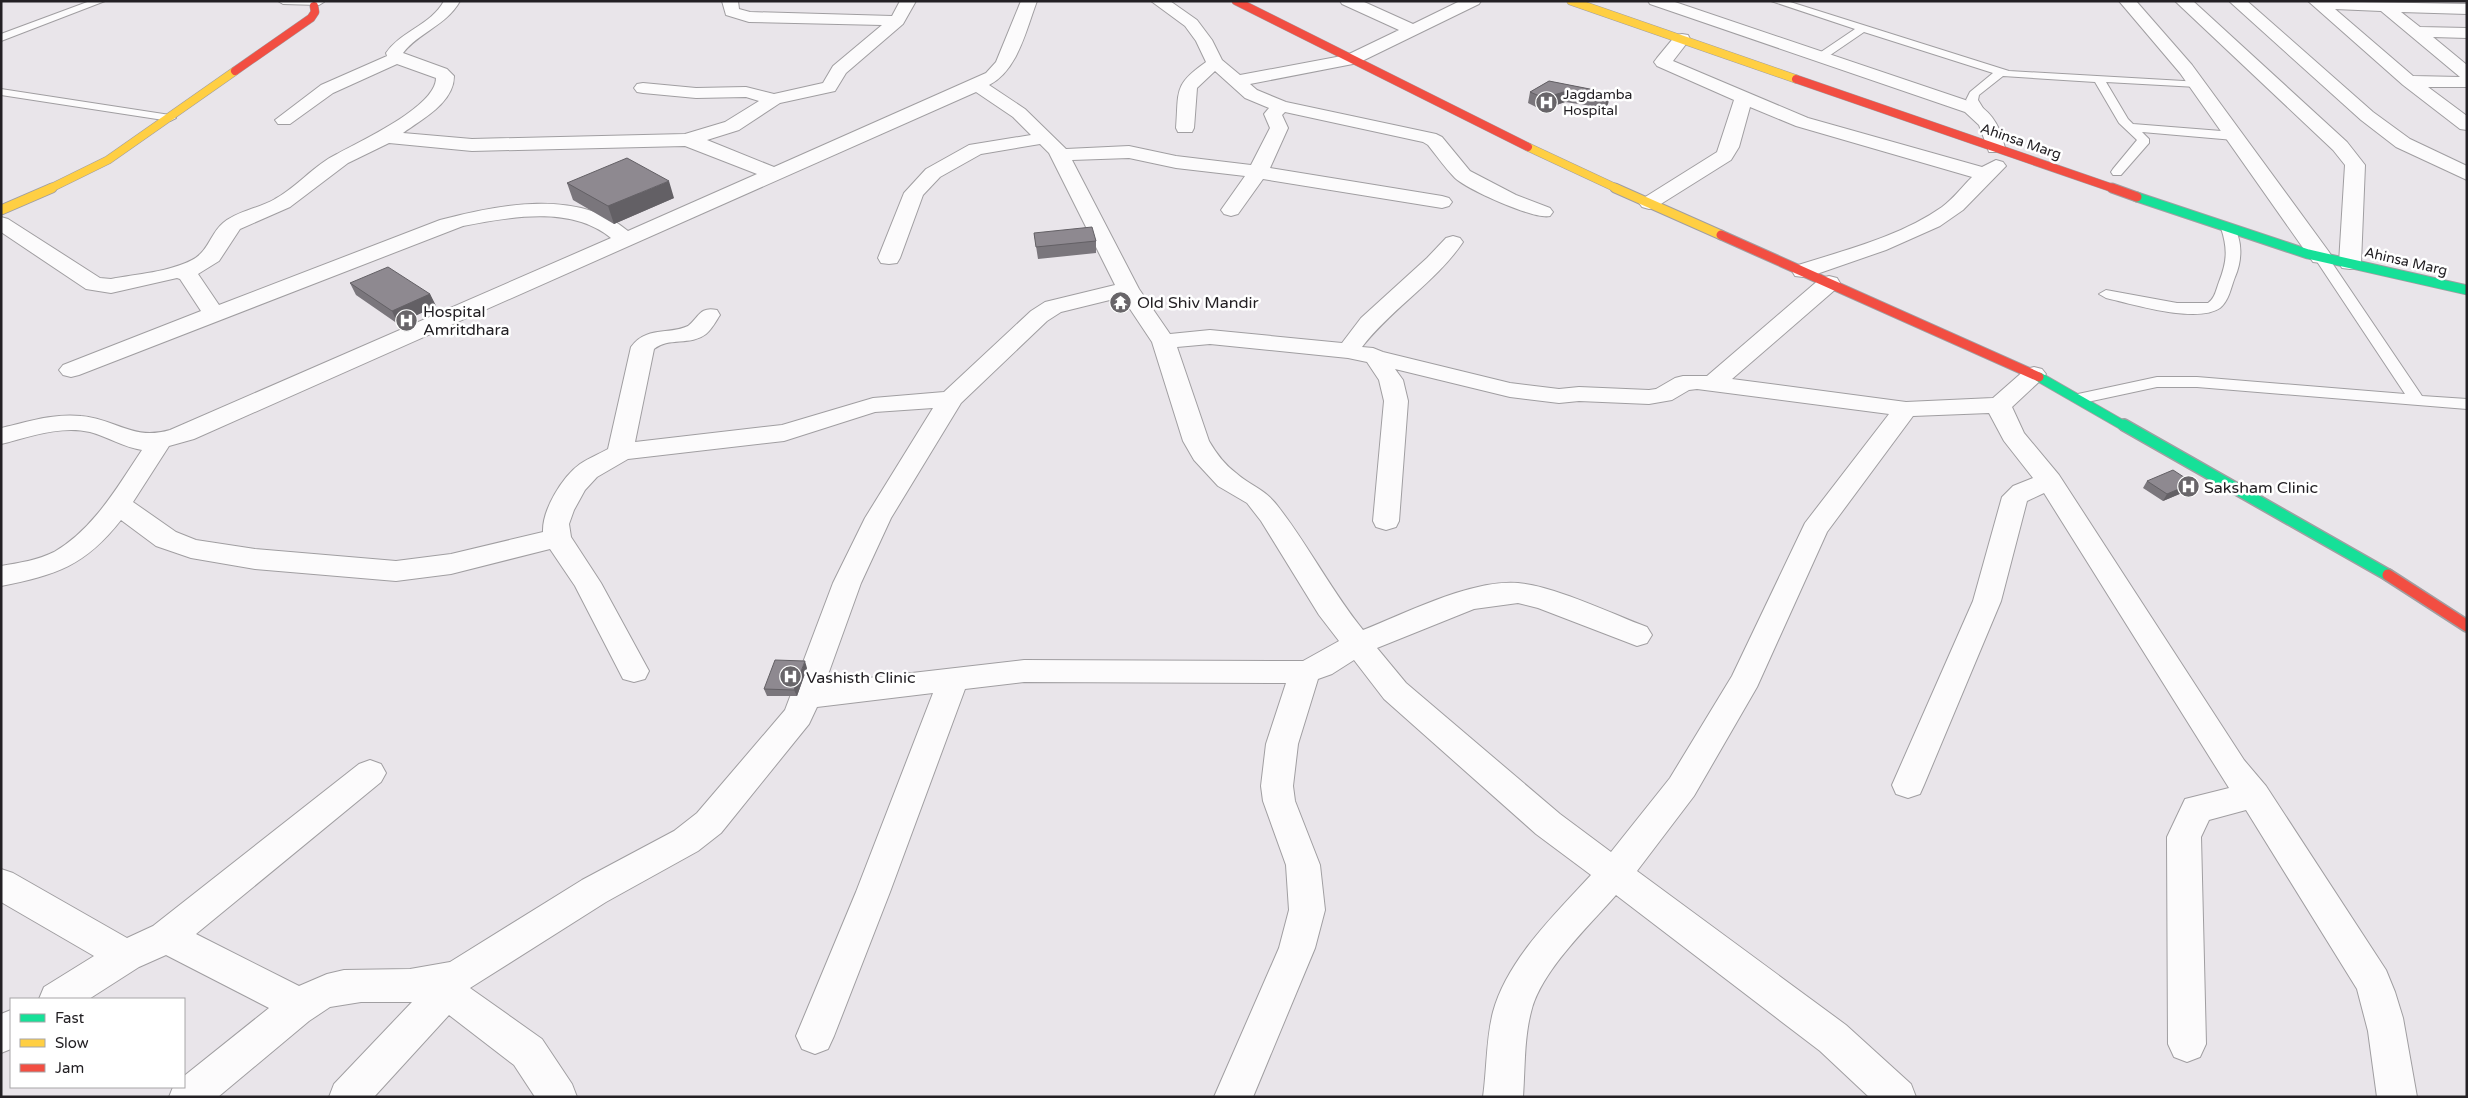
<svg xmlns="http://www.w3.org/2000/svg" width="2468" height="1098" viewBox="0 0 2468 1098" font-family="'Varela Round',sans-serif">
	<rect width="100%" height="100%" fill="#e9e5ea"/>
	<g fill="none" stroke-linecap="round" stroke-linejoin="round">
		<defs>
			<path id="lane" d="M90,1H105L1,41V34Z
				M278,1H324V2L319,5L283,4Z
				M1771,1H1787L2009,71L2201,82V86L2197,87L2106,82L2128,119L2133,124L2234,132L2240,136L2234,140L2142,132L2149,139V143L2121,175H2113L2111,172L2113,169L2137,140L2119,123L2095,82L2003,76L1979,95L1978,100L1986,113L1980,116L1976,115L1966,100L1970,92L1993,73L1864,32L1823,60H1815V56L1855,29Z
				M1,89L170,115L176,118L170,121L1,95Z
				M2228,224L2233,225C2243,241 2242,261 2235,277C2231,287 2229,301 2220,308C2197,324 2132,304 2106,298L2099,294L2106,290L2177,303H2208C2215,298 2216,290 2219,282C2227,262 2228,249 2221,228Z
				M2321,253L2326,254L2422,396L2467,399V409L2197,387H2157L2078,404L2070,399L2078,394L2157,377H2197L2405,394L2314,257Z"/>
			<path id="street" d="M444,1H460C446,26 419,32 403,53L447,69L454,76C454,103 422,119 403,133L472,139L685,134L725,122L759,101L746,97L696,98L643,93L637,92L634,88L637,84L643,83L696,88L746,87L774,94L823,83L833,66L882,25L749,22L726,15L722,1H738L739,9L750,12L892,16L900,1H916L903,24L846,73L835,91L780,103L739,130L707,140L774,167L986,73L996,62L1021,1H1037C1026,30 1018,70 989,85L1025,109L1066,149L1129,146L1176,156L1251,165L1270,128L1264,114L1269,108L1245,98L1215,71L1197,88L1194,128L1192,132H1178L1176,128C1179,91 1173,85 1206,62L1196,41L1185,26L1151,1H1170L1197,20L1212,40L1222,60L1240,75L1347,55L1399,30L1342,4L1340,1H1362L1413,24L1460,1H1481L1479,4L1358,63L1250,84L1257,90L1286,102L1436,134L1442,137L1470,171L1516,195L1550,208L1553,212L1550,216C1535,220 1468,190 1455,178C1445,168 1437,156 1428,145L1423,142L1285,112L1282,115L1288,128L1270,168L1442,196L1449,198L1452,202L1449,206L1442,208L1263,179L1238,214L1231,216L1224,214L1221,210L1245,176L1176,168L1129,158L1072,160L1139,289L1170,334L1210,330L1342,343L1361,318L1427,258L1446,238L1453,236L1460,238L1463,242C1436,282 1392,308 1362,347L1373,348L1383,352L1510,383L1559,389L1579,387L1649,390L1656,389L1675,378L1683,376H1707L1821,278L1829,276L1837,278L1840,283L1837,288L1732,379L1906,402L1993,398L2026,369L2034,367L2042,369L2046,374L2042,379L2012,407L2024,433L2059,475L2244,760L2266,786L2386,970L2395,992L2403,1018L2417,1097H2377L2368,1031L2357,989L2246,810L2209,820L2201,837L2206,1044L2200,1057L2187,1062L2174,1057L2168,1044L2167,837L2185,799L2229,788L2044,493L2027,501L2001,601L1924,785L1920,794L1908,798L1896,794L1892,785L1973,601L2002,497L2013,486L2033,478L2004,441L1989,413L1913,416L1827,532L1757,687L1694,796L1637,871L1846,1025L1911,1084L1916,1097H1869L1820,1051L1616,895C1589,926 1540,972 1531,1012C1524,1039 1525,1069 1523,1097H1483C1487,1069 1486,1039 1493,1012C1507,960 1555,914 1591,875L1536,834L1384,699L1354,660L1332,674L1318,679L1298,744L1293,786L1295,801L1320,865L1325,910L1315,948L1253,1097H1214L1279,948L1289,910L1286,865L1263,801L1261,786L1266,744L1286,683L1024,682L965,689L890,892L834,1036L828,1049L815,1054L802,1049L796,1036L856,892L933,693L817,707L809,724L721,833L698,851L606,902L470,988L542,1039L572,1084L577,1097H535L514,1065L449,1015L374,1097H329L334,1084L412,1002H361L330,1007L309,1021L218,1097H169L173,1087H184V1076L269,1008L166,955L139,967L89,999H39L44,987L94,956L1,902V869L13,873L127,938L153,926L359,764L370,760L381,764L386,773L381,782L196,934L299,986L327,974L344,970L410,969L450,962L582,880L674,831L697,813L785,710L833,583L865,518L933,408L875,412L784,441L628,459L597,477L585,490L574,510L569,524L571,537L601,583L649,671L645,679L634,682L623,679L575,586L550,549L451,574L396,581L255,569L191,558L156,546L121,520C85,566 56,575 1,586V566C19,563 38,560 54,552C93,530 118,486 142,450C123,447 108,437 90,432C61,425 29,437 1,444V428C27,422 54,413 81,416C116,419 133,441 170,430L611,238C571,205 510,217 463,226L79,375L71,377L63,375L59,370L63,365L201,311L180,279L177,278L111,293L86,289L1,232V217L8,219L100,278L111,279C137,274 169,272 192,260C209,251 210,234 223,223C237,211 260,208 275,199C297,187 314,165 337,154C360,141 436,107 436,78L397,64L333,93L290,124H278L275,120L321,85L387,56L386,53C401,31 431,25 444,1ZM976,92L1013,117L1031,135L969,145L926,169L904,193L878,258L881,263L889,264L897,263L900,258L923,195L940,177L981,154L1040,144L1049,153L1115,285L1045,302L1031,311L944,392L873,398L782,425L635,442L654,349C668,337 691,346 706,334C712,329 716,321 720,315L717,310C700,306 699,317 688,326C668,335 646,326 631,347L608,449C599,454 589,458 580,464C562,477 542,510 543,532L451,554L396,561L255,549L196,540L176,532L133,502L169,446L194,439ZM389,143L472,151L685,146L757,174L628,231C577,188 498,205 440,220L219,305L198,274L219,261L240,229L290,207L348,163ZM1122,297L1152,342L1183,441L1194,460L1218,486L1247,503L1261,521L1319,615L1339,641L1303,661L1024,660L825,683L861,583L891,518L961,403L1047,321L1061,312ZM1210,344L1348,358L1367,362L1379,380L1384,401L1373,521L1376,527L1386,530L1396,527L1399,521L1408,401L1403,380L1395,369L1510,397L1559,403L1579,401L1649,404L1672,400L1689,390L1697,389L1889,414L1805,523L1732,676L1670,778L1611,852L1560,814L1406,683L1377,648L1474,609L1518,603L1538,608L1637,646L1647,643L1652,635L1647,627C1612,614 1555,586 1518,583C1472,579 1406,613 1363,630C1332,592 1310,548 1280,509C1265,488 1253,488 1236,473C1224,464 1216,453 1209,441L1177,347Z
				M1648,1H1672L1977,104C1994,114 2001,130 2005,148L2003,152H1989L1979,125L1965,112L1650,4Z
				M2119,1H2136L2192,65L2329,252L2332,257L2329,262L2321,263L2313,262L2180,73Z
				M2175,1H2193L2347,142L2365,165L2361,263L2358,268L2350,269L2342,268L2339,263L2345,165L2333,150Z
				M2229,1H2247L2373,112L2410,139L2467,166V180L2396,147L2361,120Z
				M2308,1L2467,4V14L2401,12L2420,27L2467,28V38L2433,37L2467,65V87H2428L2467,116V130L2460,129L2403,85ZM2335,9L2381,11L2460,77L2413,76Z
				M1682,34L1688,35L1690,39L1673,61L1808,118L1982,167L1996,160L2003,162L2006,166L1963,210L1940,226L1886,250L1811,276L1803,277L1795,276L1792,271L1795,266C1845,250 1899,237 1942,207C1953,199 1962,187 1972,177L1796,126L1750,107L1739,147L1731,160L1656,207L1649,209L1642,207L1639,203L1642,199L1717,152L1734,100L1657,66L1654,62L1657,58L1676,35Z
				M11,1010V1049L1,1053V1014Z"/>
			<path id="fast-far1" d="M2137,197L2308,254L2467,290
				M2039,377L2126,427"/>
			<path id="fast" d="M2124,425L2388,575"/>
			<path id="slow-far1" d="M1571,1L1796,79
				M1528,147L1618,189
				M49,189L108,160L235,71"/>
			<path id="slow" d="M1615,188L1721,235
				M1,210L52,188"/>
			<path id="jam-far2" d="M1236,1L1528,147
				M235,71L311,18L315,12L314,6
				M1796,79L2115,189"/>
			<path id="jam-far1" d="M2112,188L2137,197
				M1721,235L2039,377"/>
			<path id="jam" d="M2388,575L2467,626"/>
		</defs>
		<use href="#lane" stroke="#a09ea1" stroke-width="2"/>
		<use href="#street" stroke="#a09ea1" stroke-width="2"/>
		<use href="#fast-far1" stroke="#a09ea1" stroke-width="11"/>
		<use href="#fast" stroke="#a09ea1" stroke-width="14"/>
		<use href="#slow-far1" stroke="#a09ea1" stroke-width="9"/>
		<use href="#slow" stroke="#a09ea1" stroke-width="11"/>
		<use href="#jam-far2" stroke="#a09ea1" stroke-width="9"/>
		<use href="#jam-far1" stroke="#a09ea1" stroke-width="11"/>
		<use href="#jam" stroke="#a09ea1" stroke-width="14"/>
		<use href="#lane" fill="#fcfbfc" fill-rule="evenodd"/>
		<use href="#street" fill="#fcfbfc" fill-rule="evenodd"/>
		<use href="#fast-far1" stroke="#16e098" stroke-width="9"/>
		<use href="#fast" stroke="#16e098" stroke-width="11"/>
		<use href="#slow-far1" stroke="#ffcf43" stroke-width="8"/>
		<use href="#slow" stroke="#ffcf43" stroke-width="9"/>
		<use href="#jam-far2" stroke="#f24e42" stroke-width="8"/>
		<use href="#jam-far1" stroke="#f24e42" stroke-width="9"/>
		<use href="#jam" stroke="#f24e42" stroke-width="11"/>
	</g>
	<path fill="#7a767c" d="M1549,81L1610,93L1608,104L1605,108L1565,102L1542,110L1528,103L1530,92Z
		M567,183L674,198L614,224L573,200Z
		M1034,233L1096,241V253L1038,259Z
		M350,283L430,294L436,306L398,324L356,295Z
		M2147,481L2193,483L2189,490L2163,501L2143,488Z
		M807,668L797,696H767L764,689Z"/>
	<path fill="#636065" d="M1567,91L1565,102L1542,110L1544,98Z
		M1610,93L1608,104L1605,108L1607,97Z
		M669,181L674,198L614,224L608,206Z
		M430,294L436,306L398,324L392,311Z
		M2193,483L2189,490L2163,501L2167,494Z
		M805,661L807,668L797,696L794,690Z"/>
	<path fill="#8e8990" stroke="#636065" d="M1549,81L1610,93L1607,97L1567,91L1544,98L1530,92Z
		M627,158L669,181L608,206L567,183Z
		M1092,227L1096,241L1036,247L1034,233Z
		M388,267L430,294L392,311L350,283Z
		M2173,470L2193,483L2167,494L2147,481Z
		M775,660L805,661L794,690L764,689Z"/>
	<defs>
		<symbol id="hospital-disc" viewBox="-11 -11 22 22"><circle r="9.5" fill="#686569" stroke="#fff"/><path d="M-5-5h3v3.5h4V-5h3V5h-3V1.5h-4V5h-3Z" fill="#fff"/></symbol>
		<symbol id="temple-disc" viewBox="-11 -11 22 22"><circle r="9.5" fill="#686569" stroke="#fff"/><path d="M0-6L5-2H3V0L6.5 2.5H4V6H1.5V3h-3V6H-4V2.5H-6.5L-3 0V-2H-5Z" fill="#fff"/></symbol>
	</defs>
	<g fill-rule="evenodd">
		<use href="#hospital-disc" x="1534" y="90" width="25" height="25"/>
		<use href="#temple-disc" x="1108" y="290" width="25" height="25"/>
		<use href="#hospital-disc" x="394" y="308" width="25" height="25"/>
		<use href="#hospital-disc" x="2176" y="474" width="25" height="25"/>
		<use href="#hospital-disc" x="778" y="664" width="25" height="25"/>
	</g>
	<g text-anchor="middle" stroke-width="5" stroke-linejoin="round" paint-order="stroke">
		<g font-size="14" fill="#232024" stroke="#fff" text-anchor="start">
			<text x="1563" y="99">Jagdamba<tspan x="1563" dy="16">Hospital</tspan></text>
		</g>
		<g font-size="14" fill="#232024" stroke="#fff">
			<text transform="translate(2021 141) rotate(19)" y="5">Ahinsa Marg</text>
			<text transform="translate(2406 261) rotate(13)" y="5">Ahinsa Marg</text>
		</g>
		<g font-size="16" fill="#232024" stroke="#fff" text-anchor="start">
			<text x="1137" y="308">Old Shiv Mandir</text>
			<text x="423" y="317">Hospital<tspan x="423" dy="18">Amritdhara</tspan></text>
			<text x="2204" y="493">Saksham Clinic</text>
			<text x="806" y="683">Vashisth Clinic</text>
		</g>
	</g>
	<rect width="2468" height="1098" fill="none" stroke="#232024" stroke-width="5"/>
	<rect x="10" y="998" width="175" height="90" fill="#ffffff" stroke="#a7a6a7"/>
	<rect x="20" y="1014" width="25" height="8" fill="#16e098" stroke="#a7a6a7"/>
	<text x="55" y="1023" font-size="15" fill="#232024">Fast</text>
	<rect x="20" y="1039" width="25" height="8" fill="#ffcf43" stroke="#a7a6a7"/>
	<text x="55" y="1048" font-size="15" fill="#232024">Slow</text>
	<rect x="20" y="1064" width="25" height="8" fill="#f24e42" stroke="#a7a6a7"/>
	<text x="55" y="1073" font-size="15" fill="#232024">Jam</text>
</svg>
